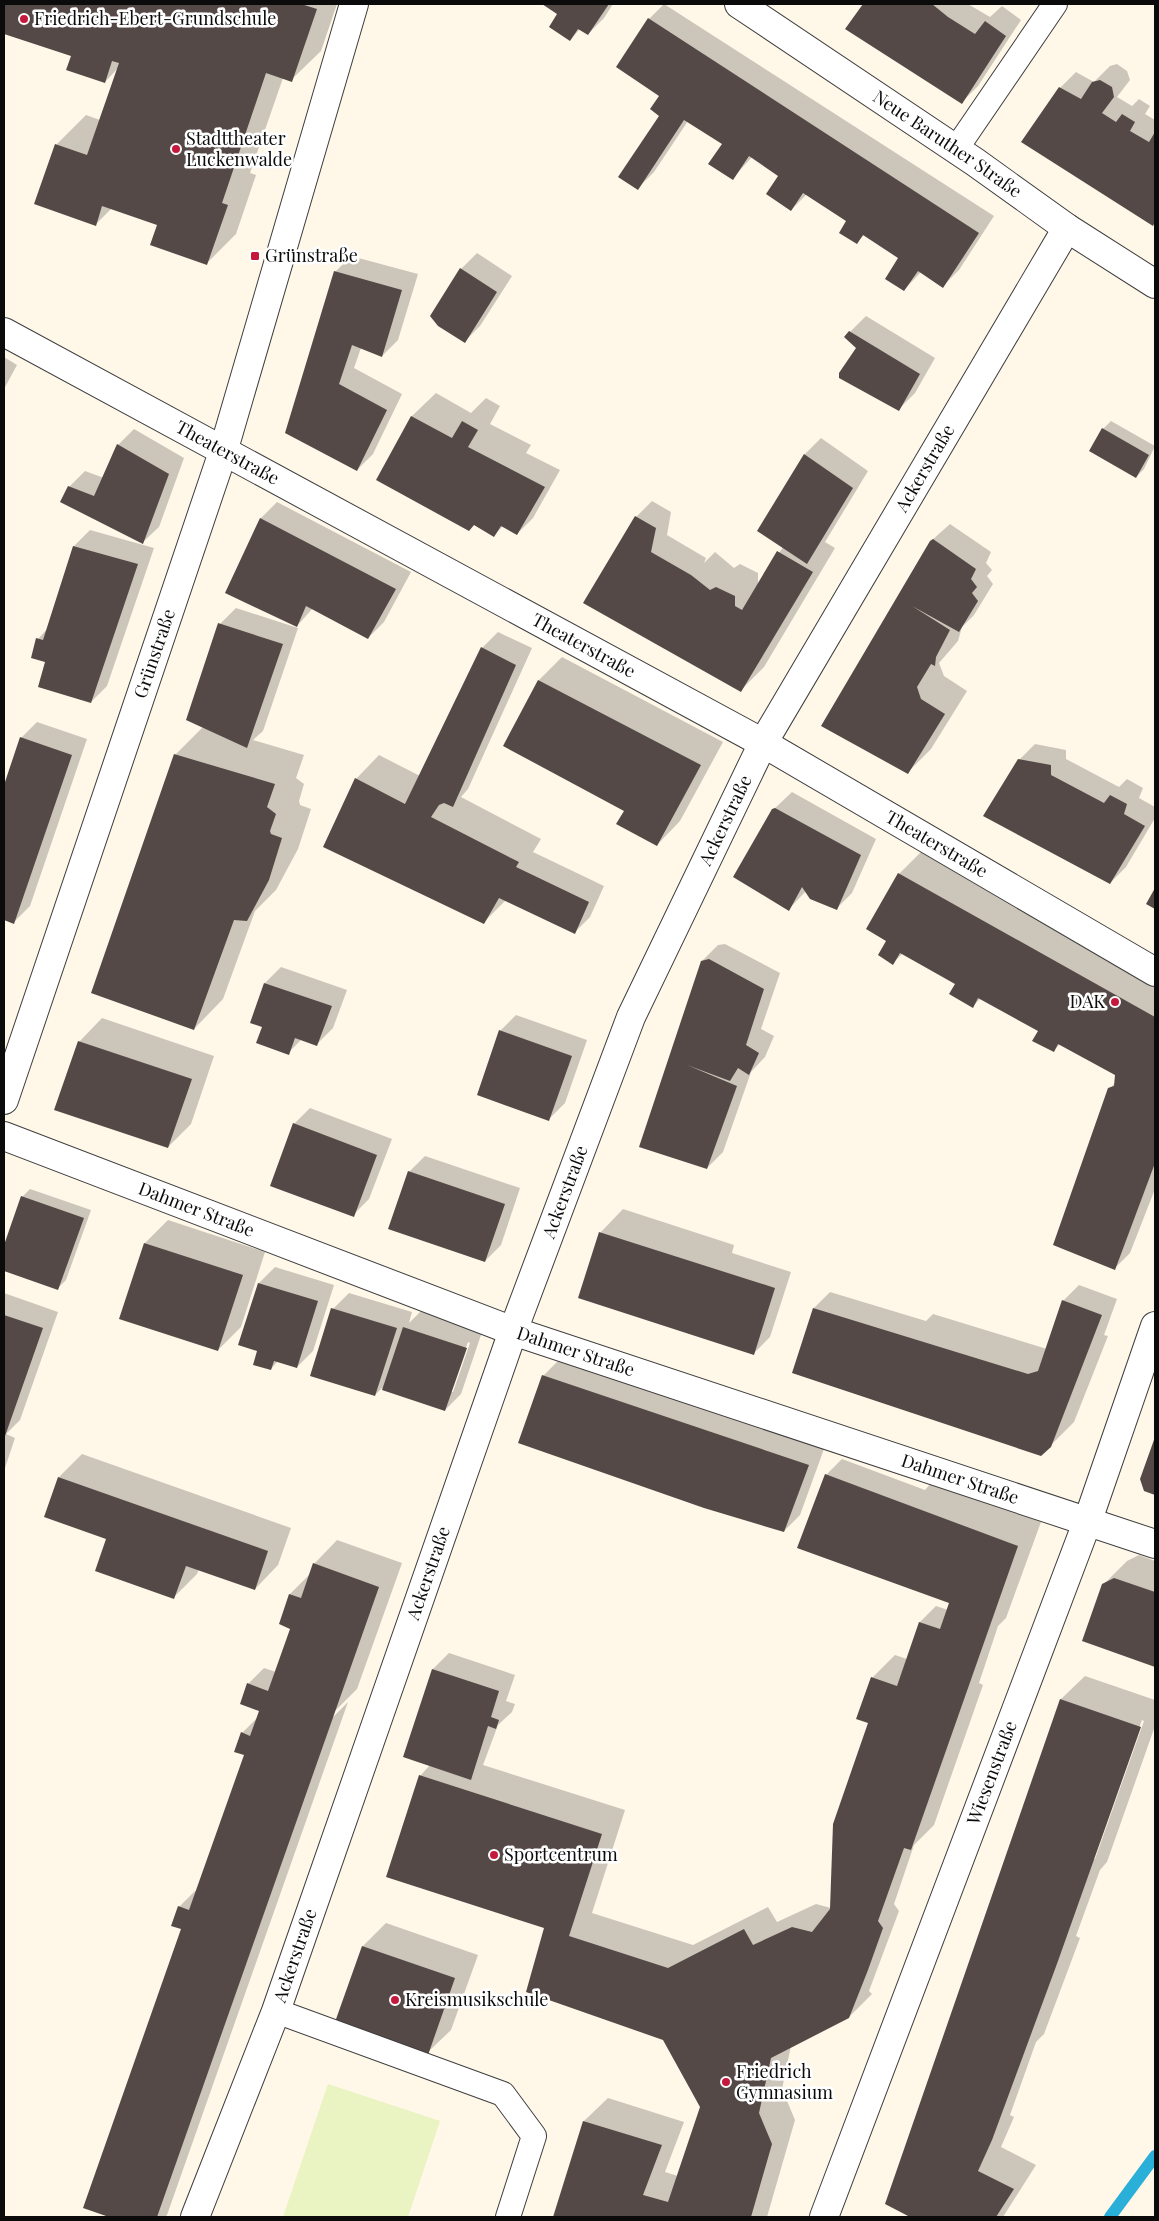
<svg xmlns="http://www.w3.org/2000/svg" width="1159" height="2221" viewBox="0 0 1159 2221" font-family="'Playfair Display',serif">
	<rect width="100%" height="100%" fill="#fff7e8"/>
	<path fill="#eaf3c2" d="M328,2084L440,2121L408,2217H283Z"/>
	<path fill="#0003" fill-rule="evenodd" d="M4,4H337L321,51L291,80L283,78L250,173L256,175L236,234L207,263L159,224L112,208L96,224L56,145L86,115L100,120L118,68L105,82L72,56L4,33Z
		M544,4H613L604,18L588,34L580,29L570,40L559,14Z
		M664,4L994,216L959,270L943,286L921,272L904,290L900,258L865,234L857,242L848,221L807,194L791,210L780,175L752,157L733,178L723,144L688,121L654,172L638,188L660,115L661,95L618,67L649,19Z
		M865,4H968L990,17L1002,6L1021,20L978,86L962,102L847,29Z
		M1117,64L1127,71L1130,80L1117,97L1132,106L1139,99L1150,106L1145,114L1155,120V222L1153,224L1060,88L1076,72L1094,82L1110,66Z
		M477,253L512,276L480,326L464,342L461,269Z
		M351,256L418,274L398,340L382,356L361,348L354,368L402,394L373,454L357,470L287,432L335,272Z
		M866,316L935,358L915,393L899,409L857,348L850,332Z
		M4,357L17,365L4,389Z
		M436,393L471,413L486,398L500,406L490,424L531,445L526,453L560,470L533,518L517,534L503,526L494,535L475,524L378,480L412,416Z
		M1111,421L1155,446L1144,469L1136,477L1091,451L1103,429Z
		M134,429L184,458L159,527L143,542L69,487L85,471L104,478L118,445Z
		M821,438L868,471L825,542L835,548L764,667L741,690L651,641L636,517L652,501L671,512L667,535L706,558L704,563L715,552L734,568L740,564L758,573V585L783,547L759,530L805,454Z
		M277,502L411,572L384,622L368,638L313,608L297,626L226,592L261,518Z
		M950,524L991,552L986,563L992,570L987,576L993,584L974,615L962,627L958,641L939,663L944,676L967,691L931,749L908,772L823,725L931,541Z
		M90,530L154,548L107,686L91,702L47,661L38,639L48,628L74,546Z
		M236,608L298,628L263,731L253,740L304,755L296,778L304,784L299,801L300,805L311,809L298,849L276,890L255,911L223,999L194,1029L175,755L203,727L220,624Z
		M498,632L532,648L468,789L461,797L541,839L533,852L604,886L590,917L574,933L506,900L483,923L356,779L379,755L420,776L482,648Z
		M562,657L723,742L680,821L657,845L626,810L504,746L539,680Z
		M37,722L87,739L30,906L14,922L4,919V782H6L21,738Z
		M1035,744L1066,750V759L1119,787L1127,779L1143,788L1139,798L1155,807V818L1126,867L1110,883L1019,760Z
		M792,792L876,839L852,893L836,909L806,891L789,909L773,810Z
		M922,851L1155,982V1189L1130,1253L1114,1269L1109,1089L1116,1082V1074L1060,1044L1053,1051L1039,1031L981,998L973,1006L957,983L903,953L893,963L888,940L899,874Z
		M725,944L780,973L761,1029L774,1036L765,1057L751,1072L723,1152L707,1168L641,1146L702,961L718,945Z
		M281,967L347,990L333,1028L317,1044L302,1039L288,1053L263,1026L251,1022L265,983Z
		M516,1015L587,1040L565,1103L549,1119L500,1031Z
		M102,1018L214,1056L191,1124L168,1147L79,1042Z
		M310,1108L392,1139L369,1199L353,1215L294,1124Z
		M425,1156L520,1188L501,1245L485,1261L409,1172Z
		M30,1189L91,1210L66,1280L58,1288L4,1269V1248L22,1197Z
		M623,1209L734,1245L732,1253L791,1272L770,1337L754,1353L600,1233Z
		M168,1220L265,1252L241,1327L218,1350L120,1318L145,1243Z
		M275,1267L334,1285L313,1351L297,1367L278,1361L271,1369L259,1350L240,1344L259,1283Z
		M1079,1285L1117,1299L1104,1335L1108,1336L1074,1422L1050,1446L793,1372L814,1308L830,1292L926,1321L933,1314L1047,1349L1063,1301Z
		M4,1293L58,1312L20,1420L6,1434L15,1438L4,1471Z
		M349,1293L412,1312L409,1323L421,1311L482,1332L461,1394L445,1410L382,1388L375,1395L333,1309ZM468,1342L470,1343L453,1392H450Z
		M559,1360L824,1449L800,1515L784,1531L543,1376Z
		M1155,1441V1493L1145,1490L1141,1479Z
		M82,1454L291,1528L278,1565L255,1589L199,1569L197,1574L174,1597L59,1477Z
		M842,1459L925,1490L932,1482L1041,1522L1006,1618L998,1626L979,1683L983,1685L934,1825L914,1845L894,1904L899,1911L869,1991L872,1994L849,2017L791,2046L782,2089L795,2120L767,2217H554L584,2121L608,2098L684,2122L665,2172L678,2176L701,2107L664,2039L545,1927L420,1776L430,1765L433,1669L449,1653L515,1675L506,1701L515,1704L512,1712L498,1725L483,1765L625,1810L592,1913L693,1945L768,1907L777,1922L816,1904L831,1908L869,1722L872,1678L895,1655L907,1659L920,1622L936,1606L948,1610L951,1603L826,1475Z
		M337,1540L402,1563L357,1689L333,1713V1717L348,1702L167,2215L165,2217H112L84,2207L183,1928L179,1907L195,1891H197L245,1754L242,1733L258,1717L261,1710L248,1684L264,1668L276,1672L292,1628L280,1623L290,1594L310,1574L314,1564Z
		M1139,1555L1155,1561V1666L1083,1640L1103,1585L1127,1561Z
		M1085,1676L1155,1700V1726L1107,1862L1100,1870L1076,1936L1080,1938L1044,2034L1036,2042L1010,2115L1014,2117L1001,2147L1036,2165L1003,2217H913L887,2203L1061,1699ZM1142,1720L1144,1721L1095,1859H1092Z
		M386,1923L478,1955L451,2030L427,2053L363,1946Z"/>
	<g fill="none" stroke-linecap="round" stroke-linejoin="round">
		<path stroke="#29afd8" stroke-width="12" d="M1110,2217L1155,2156"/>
	</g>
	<path fill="#544946" d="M4,4H301L317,9L292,82L266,73L222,203L228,205L207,265L150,245L157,225L102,206L96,226L34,204L55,144L87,155L119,63L112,61L105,83L66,70L71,56L4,34Z
		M542,4H609L588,35L578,29L570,41L549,27L557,14Z
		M863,4H932L948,17L975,34L985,21L1006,36L962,104L845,29Z
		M648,18L979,233L943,288L918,271L904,291L885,279L898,258L863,235L857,244L839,233L846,221L803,193L791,211L766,194L778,176L749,156L733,180L708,164L722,144L684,120L638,190L618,177L659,116L650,109L659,96L616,67Z
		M1100,80L1112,87L1114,97L1102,113L1116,122L1122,114L1135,122L1130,131L1149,142L1155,132V222L1153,226L1021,142L1059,87L1081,99L1092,82Z
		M460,268L497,292L465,343L438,326L430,316Z
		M334,271L402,290L382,357L352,345L339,384L387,410L357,471L285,433Z
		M849,331L920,374L899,411L839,378V373L856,348L844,337Z
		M411,416L452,438L462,421L478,430L468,447L545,487L517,535L501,526L494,537L474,525L469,531L376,480Z
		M1102,428L1149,455L1136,478L1089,451Z
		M117,444L169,474L143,544L60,502L68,486L94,496Z
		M804,454L853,488L807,564L757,531Z
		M635,516L656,528L651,552L691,575L710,590L716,587L735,596V606L742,610L777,551L813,572L741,692L583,603Z
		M260,518L396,589L368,639L306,606L297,627L225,593Z
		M933,539L976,569L971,579L977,587L972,593L978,601L959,632L912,606L950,630L936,657L935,666L931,664L917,687L921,699L945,714L908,774L821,726L930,541Z
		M73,546L138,564L91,703L38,687L45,662L31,658L36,638L43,640Z
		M218,623L283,644L247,748L186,720Z
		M481,647L516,665L453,807L444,803L439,805L431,817L519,862L516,867L589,902L575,934L499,898L484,924L323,847L355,778L405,804Z
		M538,680L701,765L657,846L616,824L624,811L503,746Z
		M20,737L72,755L14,924L4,920V785Z
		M174,754L275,784L267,807L276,814L270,831L271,834L282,838L269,880L247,921L234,920L194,1030L91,993Z
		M1018,759L1051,765V775L1104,803L1110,795L1127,804L1124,814L1145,826L1110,884L983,816Z
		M775,808L861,855L837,910L810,899L802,887L789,911L733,877L772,809Z
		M898,873L1155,1017V1163L1115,1270L1053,1245L1108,1088L1114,1086L1115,1075L1058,1044L1054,1052L1032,1041L1038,1031L978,998L973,1008L949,994L955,984L900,953L893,965L878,955L886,941L866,929Z
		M1155,888V909L1146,904Z
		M709,959L764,989L746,1045L759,1053L749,1075L738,1068L730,1081L687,1065L737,1086L707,1169L639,1147L701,961Z
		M264,983L332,1006L317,1046L295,1038L289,1055L256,1043L262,1027L250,1023Z
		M499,1030L572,1056L549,1121L477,1095Z
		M78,1041L192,1079L168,1148L54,1110Z
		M293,1123L377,1155L354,1217L270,1186Z
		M408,1171L505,1204L485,1262L388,1229Z
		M21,1196L84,1218L58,1290L4,1271V1245Z
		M599,1232L775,1288L754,1355L578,1298Z
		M144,1243L243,1275L218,1351L119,1319Z
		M258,1283L318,1301L297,1368L274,1361L271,1370L253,1365L257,1351L238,1345Z
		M1062,1300L1102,1315L1051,1447L1041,1456L792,1373L813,1308L1028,1374L1038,1371Z
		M331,1308L397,1328L375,1396L310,1376Z
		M4,1315L43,1328L4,1439Z
		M403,1327L467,1348L445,1411L382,1390Z
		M542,1375L809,1465L784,1532L704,1508L518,1443Z
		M1155,1437V1495L1144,1491L1140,1479Z
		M825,1474L1018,1546L911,1850L904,1848L878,1921L883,1928L868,1970L849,2018L771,2058L759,2113L772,2144L751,2217H553L583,2121L662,2145L643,2195L668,2202L700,2107L663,2040L526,1992L544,1928L386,1877L419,1775L602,1834L569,1936L668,1968L744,1929L753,1945L792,1927L812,1932L830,1909L833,1824L868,1723L856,1719L871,1677L897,1686L919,1622L940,1629L949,1603L797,1548Z
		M58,1477L268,1551L255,1590L186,1566L174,1599L95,1571L106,1539L44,1517Z
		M313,1563L379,1587L157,2217H109L83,2208L181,1929L171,1926L178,1906L189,1910L244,1755L234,1752L241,1732L250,1736L259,1711L240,1704L247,1683L268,1691L290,1629L279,1624L289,1594L301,1598Z
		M1114,1578L1155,1592V1667L1082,1641L1102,1584Z
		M432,1669L499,1691L491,1717L499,1720L496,1729L488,1726L471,1780L403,1757Z
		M1060,1699L1141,1727L1058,1961L992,2140L978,2171L1014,2189L996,2217H910L885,2204Z
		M362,1946L455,1978L428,2055L335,2022Z"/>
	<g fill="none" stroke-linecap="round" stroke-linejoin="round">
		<defs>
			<path id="lane" d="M956,149L1055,4
				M276,2011L503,2094L534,2136L508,2217"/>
			<g id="street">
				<path id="s1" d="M739,4L975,162L1067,228L1155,284"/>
				<path id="s2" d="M4,332L763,743L1155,972"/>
				<path id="s3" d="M4,1100L223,452L354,4"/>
				<path id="s4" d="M4,1136L513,1331L1155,1544"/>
				<path id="s5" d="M195,2217L276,2011L513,1331L631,1017L763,743L1067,228"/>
				<path id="s6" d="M824,2217L1088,1520L1155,1326"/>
			</g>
		</defs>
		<use href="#lane" stroke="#3e3e3e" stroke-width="26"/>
		<use href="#street" stroke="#3e3e3e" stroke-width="30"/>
		<use href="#lane" stroke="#fff" stroke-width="24"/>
		<use href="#street" stroke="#fff" stroke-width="28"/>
	</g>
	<g fill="#c5183d" stroke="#fff" stroke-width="2">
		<circle cx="24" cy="19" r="5"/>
		<circle cx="176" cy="149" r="5"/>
		<rect x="250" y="251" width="10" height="10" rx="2.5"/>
		<circle cx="1115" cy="1002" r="5"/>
		<circle cx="494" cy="1855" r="5"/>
		<circle cx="395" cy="2000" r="5"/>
		<circle cx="726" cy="2082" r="5"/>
	</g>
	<g text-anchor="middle" stroke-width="5" stroke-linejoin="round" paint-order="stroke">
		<g font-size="18" fill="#0b0b0b" stroke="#fff" text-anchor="start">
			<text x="34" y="25">Friedrich-Ebert-Grundschule</text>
			<text x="186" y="145">Stadttheater<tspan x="186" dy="21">Luckenwalde</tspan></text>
			<text x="265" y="262">Grünstraße</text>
			<text x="1105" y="1008" text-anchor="end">DAK</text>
			<text x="504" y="1861">Sportcentrum</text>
			<text x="405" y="2006">Kreismusikschule</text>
			<text x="736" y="2078">Friedrich<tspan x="736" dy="21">Gymnasium</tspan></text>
		</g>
		<g font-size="18" fill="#0b0b0b" stroke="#fff">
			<text dy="6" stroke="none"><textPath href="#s1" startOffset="251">Neue Baruther Straße</textPath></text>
			<text dy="6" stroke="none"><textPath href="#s2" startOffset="254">Theaterstraße</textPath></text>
			<text dy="6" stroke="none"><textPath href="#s5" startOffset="1900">Ackerstraße</textPath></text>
			<text dy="6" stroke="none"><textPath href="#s2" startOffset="659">Theaterstraße</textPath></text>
			<text dy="6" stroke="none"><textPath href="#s3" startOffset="471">Grünstraße</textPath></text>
			<text dy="6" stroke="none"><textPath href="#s5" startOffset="1495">Ackerstraße</textPath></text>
			<text dy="6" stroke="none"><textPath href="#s2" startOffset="1064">Theaterstraße</textPath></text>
			<text dy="6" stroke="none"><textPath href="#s5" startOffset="1090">Ackerstraße</textPath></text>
			<text dy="6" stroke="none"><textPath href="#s4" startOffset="206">Dahmer Straße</textPath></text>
			<text dy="6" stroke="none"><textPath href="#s4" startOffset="611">Dahmer Straße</textPath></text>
			<text dy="6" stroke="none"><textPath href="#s4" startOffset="1016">Dahmer Straße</textPath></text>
			<text dy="6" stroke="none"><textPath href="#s5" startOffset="685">Ackerstraße</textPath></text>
			<text dy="6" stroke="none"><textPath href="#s6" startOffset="475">Wiesenstraße</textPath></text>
			<text dy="6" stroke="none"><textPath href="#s5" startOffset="280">Ackerstraße</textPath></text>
		</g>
	</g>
	<rect width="1159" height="2221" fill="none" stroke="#0b0b0b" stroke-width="10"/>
</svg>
